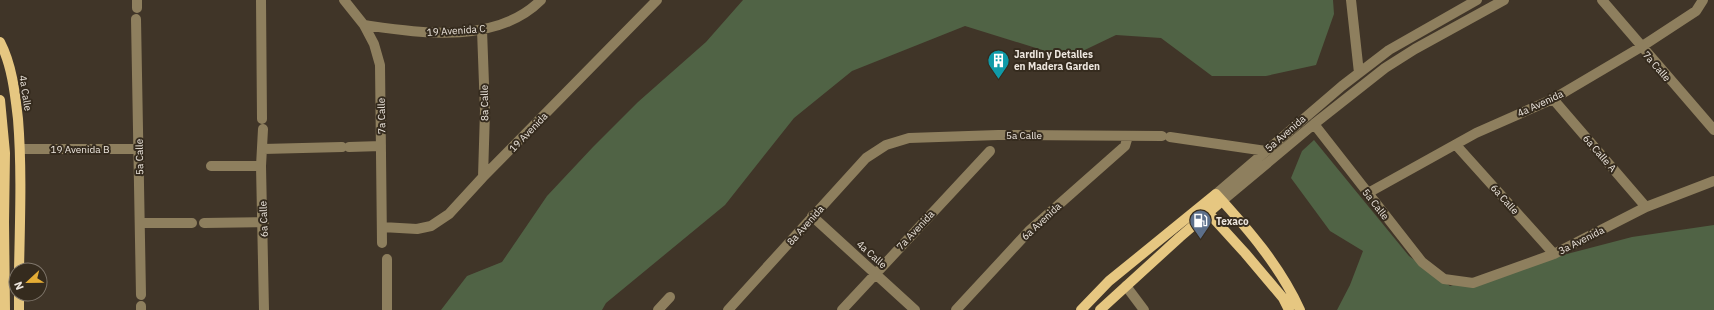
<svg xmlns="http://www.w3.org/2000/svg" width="1714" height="310" viewBox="0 0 1714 310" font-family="'IBM Plex Sans',sans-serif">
	<rect width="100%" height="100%" fill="#403528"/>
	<path fill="#506345" d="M743,0H1333L1334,14L1316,65L1266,76H1212L1161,38L1116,35L1068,58L965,26L852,71L794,118L725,205L606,303L602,310H441L467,276L502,262L547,196L593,147L638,102L706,42Z
		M1314,140L1409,256L1450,286L1475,278L1632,237L1714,225V310H1337L1350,285L1363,251L1330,231L1291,178L1302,151Z"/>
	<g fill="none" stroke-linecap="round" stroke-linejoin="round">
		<path stroke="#8e7f5e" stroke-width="10" d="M261,0L262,119
			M344,0L364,25L374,44L380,65L382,243
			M1351,0L1359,73
			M1602,0L1714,130
			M137,8V0
			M136,19L141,295
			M364,25C421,33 496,45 541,0
			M482,30L485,111L483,177
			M1553,99L1646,207
			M1314,124L1422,262L1444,279L1473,283L1554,254L1646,207L1714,181
			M263,129L261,166L264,310
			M1170,137L1266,151
			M1456,145L1554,254
			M349,147L381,146
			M20,149H139
			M263,149L342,147
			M211,166H261
			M1368,193L1476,133L1553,99L1641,47L1696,11L1703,0
			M1216,194L1342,86L1389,50L1477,0
			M1222,201L1314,124L1385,68L1415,49L1504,0
			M812,216L915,310
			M140,223H192
			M204,223L264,222
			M382,227L417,229L431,226L449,214L483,177L657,0
			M387,259V310
			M1126,286L1144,310
			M141,310V306
			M658,310L670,297
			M728,310L866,158L886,145L909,138L998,135L1162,136
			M842,310L990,151
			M956,310L1030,230L1125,146L1128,136"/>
		<path stroke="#e6c781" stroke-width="10" d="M0,42C12,65 15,93 18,119C22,169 20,220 19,270
			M0,100L5,153L4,222L5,310
			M1204,208L1245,253L1283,298L1289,310
			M19,310V294
			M1081,310L1109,281L1216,194C1248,229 1280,266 1300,310
			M1100,310L1180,237L1222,201"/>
	</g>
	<defs>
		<symbol id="building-pin" viewBox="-11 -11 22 30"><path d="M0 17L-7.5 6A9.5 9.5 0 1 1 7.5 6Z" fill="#0f9aa8" stroke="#352b1e"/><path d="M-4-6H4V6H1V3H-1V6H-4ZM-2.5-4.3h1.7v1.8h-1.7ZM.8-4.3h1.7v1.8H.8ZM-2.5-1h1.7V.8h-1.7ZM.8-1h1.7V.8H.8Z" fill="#fff"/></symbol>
		<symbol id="fuel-pin" viewBox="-11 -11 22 30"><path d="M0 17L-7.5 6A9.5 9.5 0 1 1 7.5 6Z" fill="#5c6f8a" stroke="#352b1e"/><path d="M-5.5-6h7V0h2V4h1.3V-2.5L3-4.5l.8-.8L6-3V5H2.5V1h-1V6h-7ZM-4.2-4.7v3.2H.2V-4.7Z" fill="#fff"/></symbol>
	</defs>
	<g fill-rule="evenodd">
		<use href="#building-pin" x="986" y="48" width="25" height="34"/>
		<use href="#fuel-pin" x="1188" y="208" width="25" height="34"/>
	</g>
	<g text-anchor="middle" stroke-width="4" stroke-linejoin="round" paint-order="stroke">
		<g font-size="10" fill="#ece5dd" stroke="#352b1e">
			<text transform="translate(456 30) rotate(-4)" y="4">19 Avenida C</text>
			<text transform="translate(1657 66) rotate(49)" y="4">7a Calle</text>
			<text transform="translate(26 93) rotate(81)" y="4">4a Calle</text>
			<text transform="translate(484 103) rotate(-91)" y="4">8a Calle</text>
			<text transform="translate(1540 103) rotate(-25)" y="4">4a Avenida</text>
			<text transform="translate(381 116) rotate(-91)" y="4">7a Calle</text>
			<text transform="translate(528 132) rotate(-46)" y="4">19 Avenida</text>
			<text transform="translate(1285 133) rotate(-41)" y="4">5a Avenida</text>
			<text x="1024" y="139">5a Calle</text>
			<text x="80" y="153">19 Avenida B</text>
			<text transform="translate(1600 153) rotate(49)" y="4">6a Calle A</text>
			<text transform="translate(139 157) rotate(-91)" y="4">5a Calle</text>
			<text transform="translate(1505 199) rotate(48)" y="4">6a Calle</text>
			<text transform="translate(1376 204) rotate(52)" y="4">5a Calle</text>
			<text transform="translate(263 219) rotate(-92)" y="4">6a Calle</text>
			<text transform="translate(1041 221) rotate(-43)" y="4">6a Avenida</text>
			<text transform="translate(805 225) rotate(-48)" y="4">8a Avenida</text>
			<text transform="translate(915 230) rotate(-47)" y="4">7a Avenida</text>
			<text transform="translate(1581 240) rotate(-27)" y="4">3a Avenida</text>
			<text transform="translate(872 254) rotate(42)" y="4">4a Calle</text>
		</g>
		<g font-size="10" font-weight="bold" fill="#ece5dd" stroke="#352b1e" text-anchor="start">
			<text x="1014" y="58">Jardin y Detalles<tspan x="1014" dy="12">en Madera Garden</tspan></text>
			<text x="1216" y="225">Texaco</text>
		</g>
	</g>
	<g transform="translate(28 282) rotate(248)"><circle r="19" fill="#352b1e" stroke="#7e756a"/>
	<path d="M0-3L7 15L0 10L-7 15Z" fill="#e5ad35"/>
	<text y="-6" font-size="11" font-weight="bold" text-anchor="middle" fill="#ece5dd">N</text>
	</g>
</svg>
